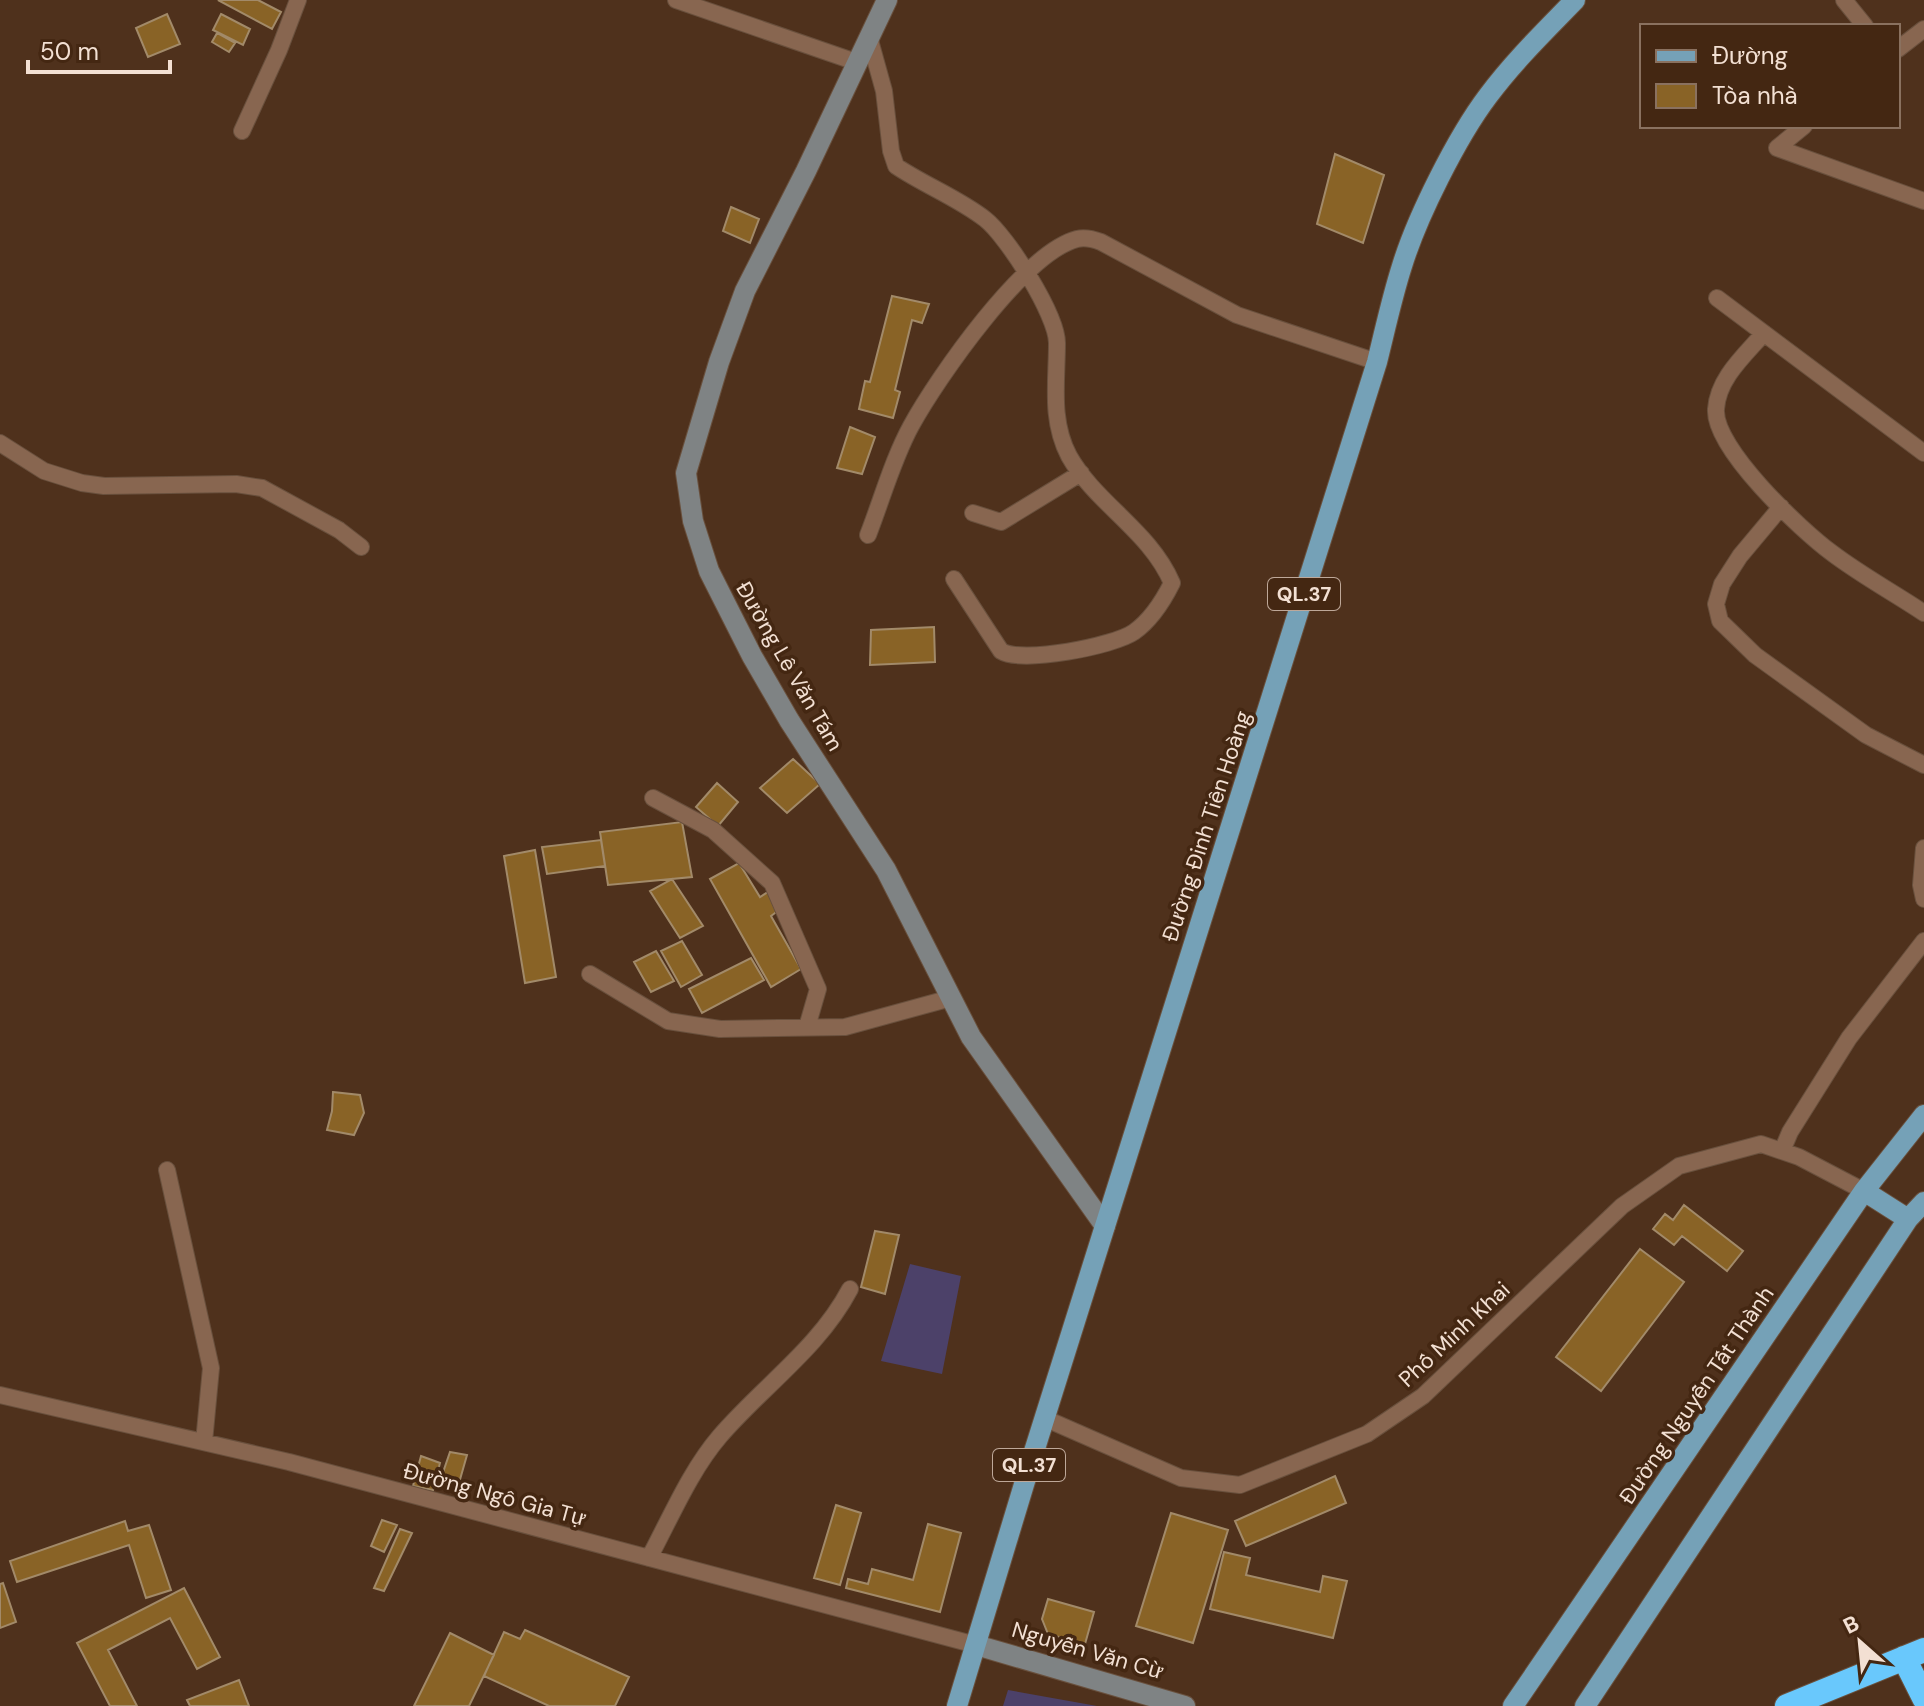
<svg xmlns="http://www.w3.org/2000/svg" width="1924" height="1706" viewBox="0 0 1924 1706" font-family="'DM Sans',sans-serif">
	<rect width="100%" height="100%" fill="#4f311c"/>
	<path fill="#4c4169" d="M910,1264L961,1276L942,1374L881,1361Z
		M1008,1690L1097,1706H1003Z"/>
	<path fill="#896326" stroke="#a28a69" stroke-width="2" d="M218,0H258L281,12L272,29Z
		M167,14L180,44L148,57L136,28Z
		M221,14L250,29L243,45L213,30Z
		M217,33L235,43L229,52L212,42Z
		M1335,154L1384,175L1363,243L1317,224Z
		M731,207L759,219L750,243L723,231Z
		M892,296L929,304L922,323L912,320L895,390L900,392L893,418L859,409L865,381L870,382Z
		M850,427L875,437L862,474L837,468Z
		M934,627L935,662L870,665L871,630Z
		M793,759L820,784L787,813L760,788Z
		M717,783L738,802L718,826L696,807Z
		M682,822L692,877L608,885L600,832Z
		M601,840L605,866L547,874L542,847Z
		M535,850L556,977L525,983L504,856Z
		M739,863L760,897L768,892L779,910L771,916L801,969L771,987L710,879Z
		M672,879L703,926L680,938L650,891Z
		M682,941L702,975L681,987L661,951Z
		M656,951L674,981L651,992L634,962Z
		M751,958L764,980L702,1013L689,989Z
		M333,1092L360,1095L364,1113L354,1135L327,1130L332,1111Z
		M1684,1205L1743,1251L1727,1271L1682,1236L1674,1245L1653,1229L1665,1214L1673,1220Z
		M875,1231L899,1235L885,1294L861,1287Z
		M1640,1249L1684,1282L1601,1391L1556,1357Z
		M450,1452L467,1455L457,1490L439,1484Z
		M421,1456L440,1463L433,1490L413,1486Z
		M1335,1476L1346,1503L1246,1546L1235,1521Z
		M836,1505L861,1513L840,1585L814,1578Z
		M1171,1513L1228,1530L1193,1643L1136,1626Z
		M382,1520L397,1525L384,1552L371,1546Z
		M125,1521L128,1531L149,1525L171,1590L146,1598L129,1545L17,1582L10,1561Z
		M928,1524L961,1533L940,1612L846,1588L848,1579L868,1584L872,1569L913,1580Z
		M400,1529L412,1533L384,1591L374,1588Z
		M1224,1552L1250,1558L1246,1575L1320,1592L1323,1576L1347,1581L1333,1638L1210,1609Z
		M3,1583L16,1622L0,1628V1584Z
		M184,1588L220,1657L197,1669L170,1618L108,1650L137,1706H110L77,1643Z
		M1048,1599L1094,1612L1085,1644L1048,1634L1042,1619Z
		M525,1630L629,1677L615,1706H549L484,1676L504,1632L520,1639Z
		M450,1633L494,1655L469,1706H414Z
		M239,1680L249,1706H190L187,1700Z"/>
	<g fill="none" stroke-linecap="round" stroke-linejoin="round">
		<defs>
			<path id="street" d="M676,0L856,62
				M1844,0L1865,26
				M869,37L884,91L891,151L896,166C924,185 958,198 985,219C1007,236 1057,315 1057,343C1057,382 1050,420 1069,456C1096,504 1150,531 1172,583C1163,601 1151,620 1134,632C1114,646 1022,664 1001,651L954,579
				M1898,49L1924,29
				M1804,126L1777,148L1924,201
				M242,131L279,50L298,0
				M1717,298L1924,453
				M1764,333C1745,355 1718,378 1716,409C1713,448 1801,530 1832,553C1861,575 1894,593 1924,613
				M0,443L44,471L82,483L104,486L236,484L262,488L339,530L361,547
				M1781,507L1740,556L1722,584L1716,604L1720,621L1755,655L1866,735L1924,765
				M973,513L1001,522L1081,473
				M868,535C882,499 893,459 911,426C938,377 1024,253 1077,239C1085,237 1093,239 1101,242L1237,315L1377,362
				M653,798L713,830L772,883L818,989L807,1027
				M1924,848L1921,885L1924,899
				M590,974L668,1021L720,1029L845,1027L951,998
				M1782,1151L1790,1132L1849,1038L1924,941
				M167,1170L211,1368L204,1442
				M0,1395L289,1462L976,1645
				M1044,1418L1181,1478L1240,1485L1367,1434L1423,1396L1622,1206L1679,1166L1761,1144L1799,1157L1864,1191
				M649,1558C671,1517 690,1471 720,1436C763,1386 819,1348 850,1289"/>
			<path id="secondary" d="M887,0L806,171L745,291L719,362L686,473L693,521L709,571L752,656L789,720L886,870L971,1037L1105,1226
				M976,1645L1185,1706"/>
			<path id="primary" d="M1864,1191L1908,1219
				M957,1706L1032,1458L1377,362C1385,330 1392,297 1402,266C1417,217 1457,137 1488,96C1514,61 1545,31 1575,0
				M1513,1706L1864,1191L1924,1115
				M1585,1706L1908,1219L1924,1202"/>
			<path id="highway" d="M1904,1658L1924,1698
				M1787,1706L1924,1650"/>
		</defs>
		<use href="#street" stroke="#69503d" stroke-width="18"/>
		<use href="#secondary" stroke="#69503d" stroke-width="22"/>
		<use href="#primary" stroke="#69503d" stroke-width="22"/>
		<use href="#highway" stroke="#69503d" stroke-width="26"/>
		<use href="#street" stroke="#886650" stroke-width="16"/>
		<use href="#secondary" stroke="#7f8384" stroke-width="20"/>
		<use href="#primary" stroke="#75a1b7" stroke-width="20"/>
		<use href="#highway" stroke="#69c8fc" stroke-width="24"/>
	</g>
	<g text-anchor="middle" stroke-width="7" stroke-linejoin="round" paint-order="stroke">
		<g fill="#442712" stroke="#bea899" stroke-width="2">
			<rect x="1268" y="578" width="72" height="32" rx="6"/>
			<rect x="993" y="1449" width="72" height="32" rx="6"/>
		</g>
		<g font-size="20" font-weight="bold" fill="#f3e0d3">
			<text x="1304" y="601">QL.37</text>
			<text x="1029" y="1472">QL.37</text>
		</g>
		<g font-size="22" fill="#f3e0d3" stroke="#442712">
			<text transform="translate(790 666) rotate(60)" y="8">Đường Lê Văn Tám</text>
			<text transform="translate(1206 826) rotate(-72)" y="8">Đường Đinh Tiên Hoàng</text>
			<text transform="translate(1454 1334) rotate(-43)" y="8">Phố Minh Khai</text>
			<text transform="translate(1696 1395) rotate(-56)" y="8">Đường Nguyễn Tất Thành</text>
			<text transform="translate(495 1494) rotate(15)" y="8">Đường Ngô Gia Tự</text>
			<text transform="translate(1088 1650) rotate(16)" y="8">Nguyễn Văn Cừ</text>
		</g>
	</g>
	<rect x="1640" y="24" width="260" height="104" fill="#442712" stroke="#8a715f" stroke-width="2"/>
	<rect x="1656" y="50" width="40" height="12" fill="#75a1b7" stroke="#8a715f" stroke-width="2"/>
	<text x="1712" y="64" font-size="24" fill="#f3e0d3">Đường</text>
	<rect x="1656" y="84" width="40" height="24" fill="#896326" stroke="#8a715f" stroke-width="2"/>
	<text x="1712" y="104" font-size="24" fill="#f3e0d3">Tòa nhà</text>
	<g transform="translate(1860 1642) rotate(333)" stroke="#442712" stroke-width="6" paint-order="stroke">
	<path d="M0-6L14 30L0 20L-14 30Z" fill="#f3e0d3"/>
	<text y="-12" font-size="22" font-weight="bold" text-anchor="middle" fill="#f3e0d3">B</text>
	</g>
	<path d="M28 60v12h142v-12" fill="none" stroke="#f3e0d3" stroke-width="4"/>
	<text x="40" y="60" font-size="24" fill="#f3e0d3" stroke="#442712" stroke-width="6" paint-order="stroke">50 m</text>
</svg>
